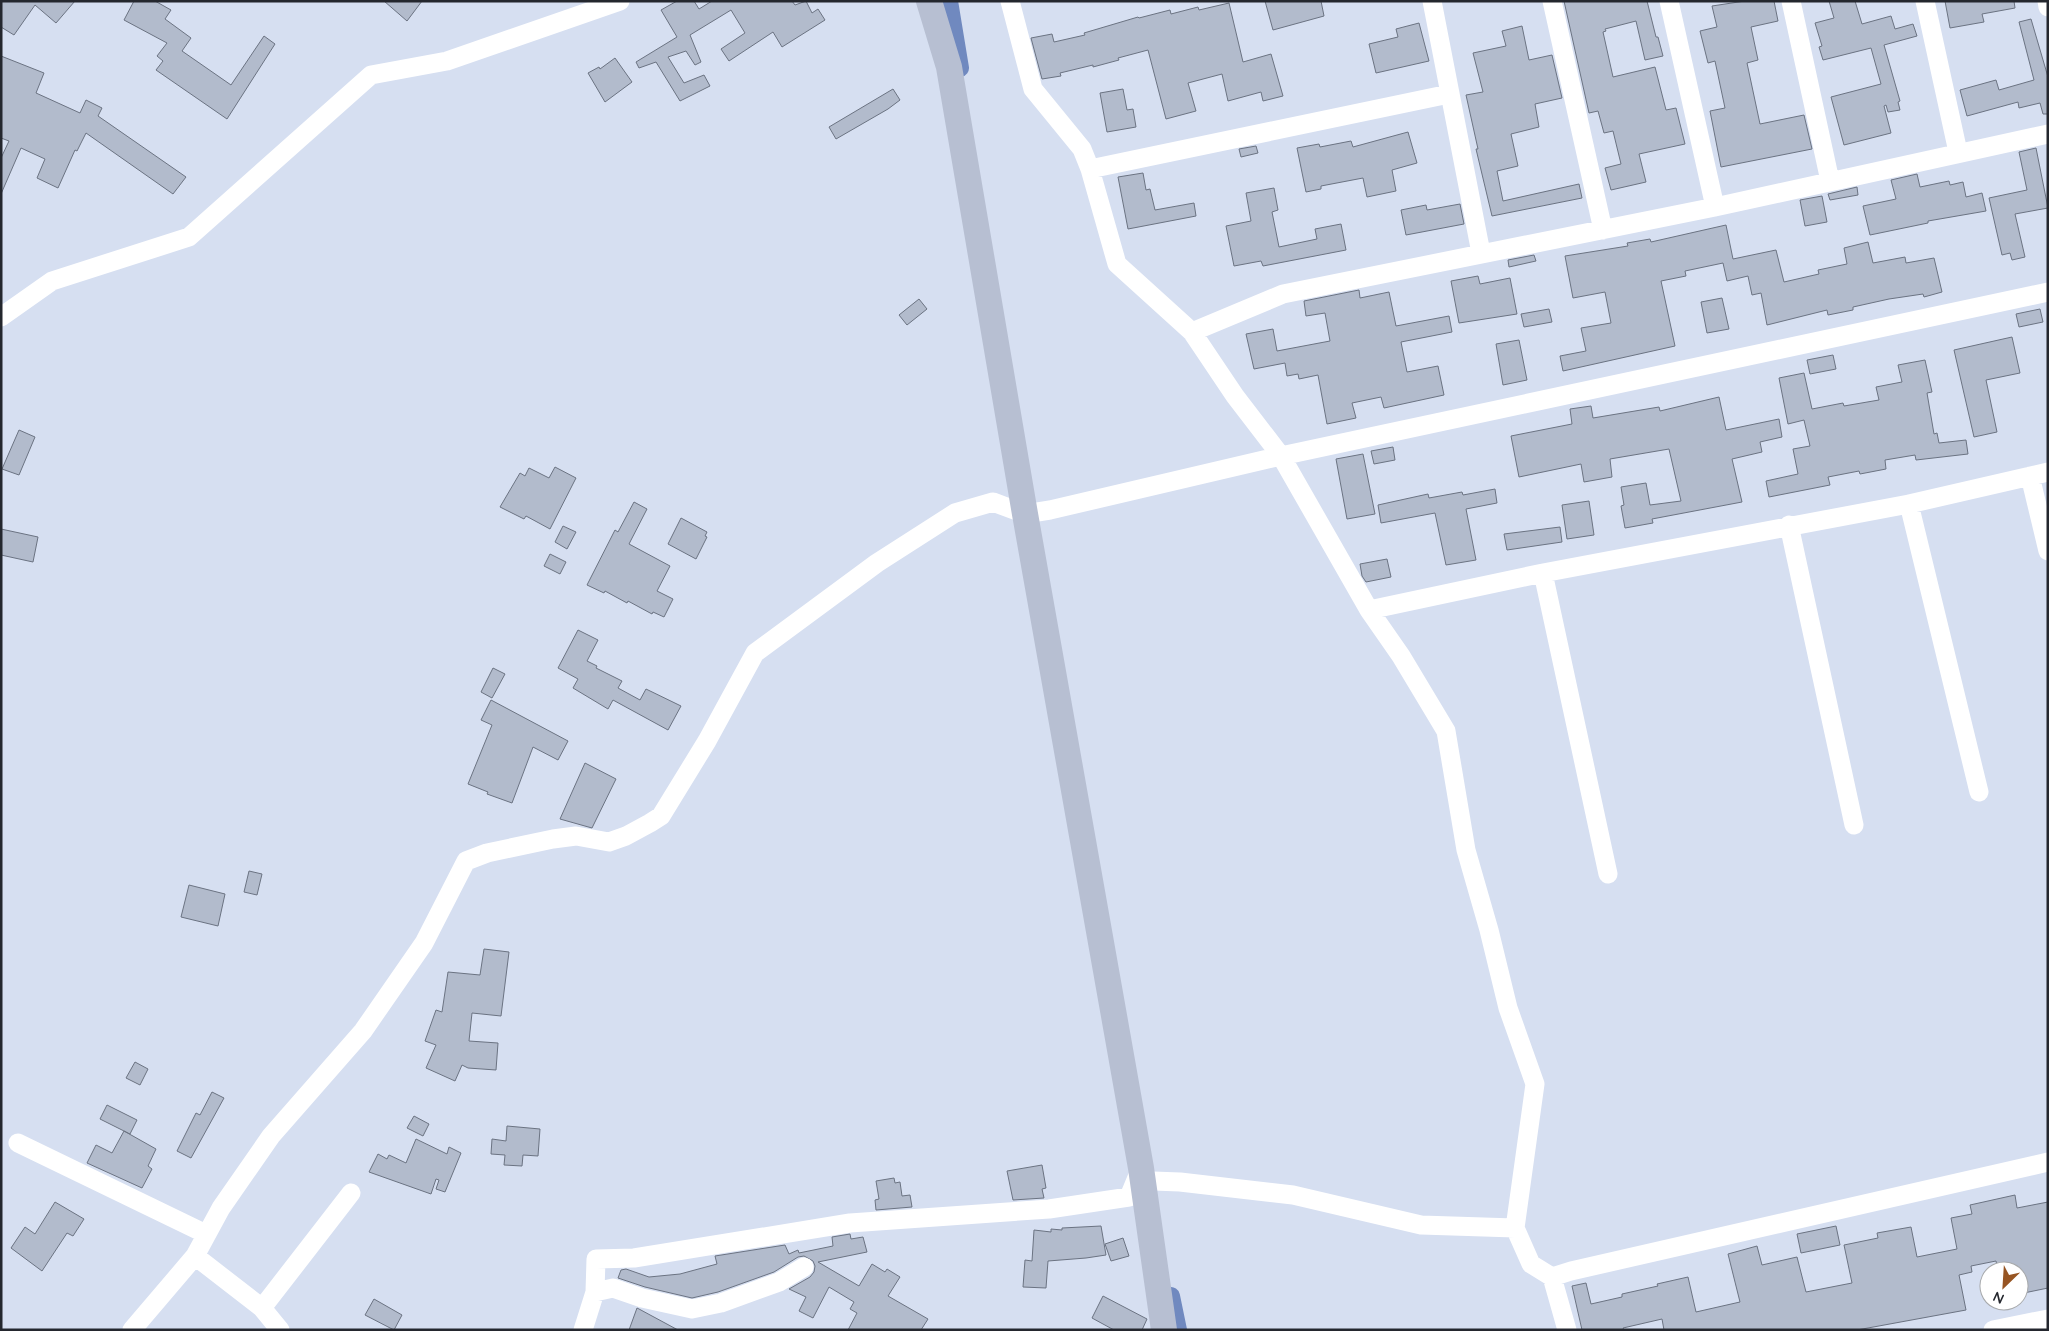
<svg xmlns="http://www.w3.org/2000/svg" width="2049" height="1331" viewBox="0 0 2049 1331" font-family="Quicksand,sans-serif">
	<rect width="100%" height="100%" fill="#d6dff1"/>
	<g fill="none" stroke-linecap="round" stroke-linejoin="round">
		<path stroke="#7089bf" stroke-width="18" d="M949,1L960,68
			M1171,1296L1178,1330"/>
	</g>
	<path fill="#b2bbcc" stroke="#6b7382" d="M1,1H75L56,23L35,5L14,35L1,27Z
		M134,1H155L171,10L165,19L191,38L182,51L231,85L264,36L275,44L227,119L156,70L163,61L157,56L167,43L124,20Z
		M384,1H422L407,21Z
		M677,1H694L699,9L712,1H792L795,5L806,1L812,13L818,9L825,20L782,47L773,32L729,61L721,49L745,33L731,10L690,35L701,62L695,65L686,51L668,57L684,83L704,75L710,86L680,101L656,62L639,68L636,62L677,37L661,10Z
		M1265,1H1321L1324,16L1273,30Z
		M1564,1H1647L1656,37H1658L1663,56L1645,60L1636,21L1605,29L1606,31L1603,32L1613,77L1655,67L1666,110L1676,108L1685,144L1639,154L1646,182L1611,190L1605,168L1621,164L1613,131L1604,133L1598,111L1589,113Z
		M1745,1H1774L1778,21L1751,27L1758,60L1747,63L1760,124L1804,115L1812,149L1721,167L1710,111L1725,108L1715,61L1708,63L1700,31L1717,27L1712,6Z
		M1829,1H1855L1862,24L1891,16L1895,29L1913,24L1917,36L1884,45L1900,101L1898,102L1900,110L1888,112L1886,105L1884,106L1891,133L1844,145L1831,97L1881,84L1871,48L1823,60L1819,47L1822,46L1815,23L1834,18Z
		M1945,1H2014L2015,8L1982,14L1984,22L1950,28Z
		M1229,3L1243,62L1271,54L1283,96L1263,101L1261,92L1228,101L1222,74L1188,83L1196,111L1166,119L1148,50L1118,58L1119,60L1093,67V65L1060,73L1061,76L1042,79L1031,38L1052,34L1054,42L1085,35L1084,33L1138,17L1139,18L1170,10L1171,14L1198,7L1199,10Z
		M2031,19L2048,77V114H2043L2040,103L2019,108L2018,102L1967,116L1960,90L1996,80L1999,90L2034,80L2019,22Z
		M1419,23L1429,61L1376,73L1369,44L1398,37L1396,29Z
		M1522,26L1529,60L1552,55L1562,98L1535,104L1539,127L1511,134L1518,166L1497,171L1503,201L1579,184L1582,198L1492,216L1476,149H1478L1466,95L1483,92L1473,53L1506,46L1502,31Z
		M1,56L44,73L36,93L80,113L86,100L102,108L98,116L186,177L173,194L86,133L77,151L75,150L58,188L37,178L45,159L21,148L1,194V158L9,141L1,138Z
		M615,58L632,82L605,102L588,73L599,67L600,69Z
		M893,89L900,100L888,109L836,139L829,127Z
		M1123,89L1127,110L1133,109L1136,127L1107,132L1100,93Z
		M1408,132L1417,163L1392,170L1396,191L1367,197L1363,178L1321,186V189L1306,192L1297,148L1319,144L1320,147L1351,141L1353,147Z
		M1256,146L1258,153L1241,157L1239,149Z
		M2036,148L2048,208L2015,214L2025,257L2012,260L2010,253L2002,255L1989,198L2027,190L2019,152Z
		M1143,173L1146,190L1150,189L1155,210L1194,203L1196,216L1128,229L1118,177Z
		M1917,174L1920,187L1949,181L1950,185L1963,182L1966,197L1982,193L1986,211L1928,221V223L1870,235L1863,206L1896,199L1891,180Z
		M1857,187L1858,195L1830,200L1828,194Z
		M1274,188L1278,210L1272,212L1279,247L1317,239L1315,229L1341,224L1346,250L1263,266L1261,261L1234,266L1226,226L1251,221L1246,193Z
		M1822,196L1827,222L1805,226L1800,200Z
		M1460,204L1464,224L1406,235L1401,210L1426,205L1427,210Z
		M1726,225L1733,259L1776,250L1784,282L1819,274L1818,270L1847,264L1844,248L1868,242L1873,263L1905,257L1906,263L1934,258L1942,292L1924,297L1923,294L1889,299L1853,307V310L1828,315L1827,310L1767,325L1761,293L1752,295L1748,276L1727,281L1723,263L1685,271L1686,276L1661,281L1675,346L1563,371L1560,356L1586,351L1581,328L1611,323L1605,292L1573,298L1565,256L1628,246L1627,243L1650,239L1651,242Z
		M1534,255L1536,261L1509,267L1508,260Z
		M1478,276L1480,284L1510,278L1517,314L1459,323L1451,281Z
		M1359,290L1360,298L1389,292L1396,326L1449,316L1452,332L1401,342L1407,372L1438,366L1444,395L1384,408L1381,397L1352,403L1356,418L1327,424L1318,375L1299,379L1298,374L1287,376L1285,363L1254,369L1246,334L1273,329L1277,351L1330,341L1325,313L1306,316L1304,301Z
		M1722,298L1729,329L1707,333L1701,302Z
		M919,299L927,309L907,325L899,315Z
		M1549,309L1552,322L1524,327L1521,314Z
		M2040,309L2043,322L2019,327L2016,314Z
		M2012,337L2020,373L1986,380L1997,432L1974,437L1954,350Z
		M1519,340L1527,380L1503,385L1496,344Z
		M1833,355L1836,369L1810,374L1807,360Z
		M1925,360L1932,392L1927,393L1934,434L1937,433L1939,443L1966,440L1968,454L1916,460L1915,455L1885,460L1886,469L1860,474L1859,471L1828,477L1830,485L1769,497L1766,481L1798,474L1793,449L1810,446L1804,420L1788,424L1779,378L1804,373L1812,409L1843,403L1844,406L1879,400L1876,387L1902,382L1898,365Z
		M1719,397L1726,430L1779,419L1782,437L1760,442L1762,452L1732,459L1742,502L1652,519L1653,523L1625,528L1621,506L1624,505L1621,487L1646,483L1650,505L1681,501L1669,449L1610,459L1612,477L1584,482L1581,464L1519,477L1511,436L1572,424L1570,409L1591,406L1593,418L1659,407L1660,411Z
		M19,430L35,437L19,475L2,469Z
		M1393,447L1395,460L1374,464L1371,451Z
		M1363,454L1375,514L1347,519L1336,459Z
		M555,467L576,478L550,529L526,516L524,519L500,507L520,473L525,476L529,468L549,478Z
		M1495,489L1497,503L1466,509L1476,560L1446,565L1435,513L1381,523L1378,505L1428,494L1429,498L1462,492L1463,495Z
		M1589,501L1594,535L1567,539L1562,505Z
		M634,502L647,509L629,544L670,566L657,591L673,599L664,617L653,612L652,614L628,601L627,603L605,591L604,593L587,585L615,530L618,532Z
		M681,518L707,532L705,536L707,537L696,559L668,544Z
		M563,526L576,532L567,549L555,542Z
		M1560,527L1562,542L1507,550L1504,534Z
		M1,529L38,537L33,562L1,555Z
		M550,554L566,562L560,574L544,566Z
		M1387,559L1391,577L1366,582L1362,576L1360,564Z
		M578,630L598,640L587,661L597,666L596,668L622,681L618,688L640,700L646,689L681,706L668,730L613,700L608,709L573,688L578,679L558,668Z
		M493,668L505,674L492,698L481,692Z
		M491,700L568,741L558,760L533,747L512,803L487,794L488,792L468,784L492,725L481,720Z
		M585,763L616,779L592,828L560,819Z
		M249,871L262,874L257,895L244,892Z
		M189,885L225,894L218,926L181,917Z
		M484,949L509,952L501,1016L472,1013L469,1041L498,1043L496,1070L468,1068L462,1065L455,1081L426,1068L436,1045L425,1041L436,1010L442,1012L448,972L480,975Z
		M135,1062L148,1069L140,1085L126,1078Z
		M212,1092L224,1098L191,1158L177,1151L196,1113L200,1115Z
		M107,1105L137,1120L130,1134L100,1119Z
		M414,1116L429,1124L423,1136L407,1128Z
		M507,1126L540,1129L538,1156L523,1155L522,1166L504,1165L505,1155L491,1154L492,1139L506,1141Z
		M124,1131L156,1149L148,1166L152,1169L142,1188L87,1163L96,1145L112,1153Z
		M416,1139L447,1154L449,1147L461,1153L445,1192L436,1189L439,1180L436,1179L431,1194L369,1172L378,1154L387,1159L389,1155L406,1163Z
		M1042,1165L1046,1188L1042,1189L1044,1198L1013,1200L1007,1171Z
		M894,1178L895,1183L900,1182L902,1196L910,1195L912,1207L876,1210L875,1200L879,1199L876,1181Z
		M2015,1195L2017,1208L2048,1202V1288L2019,1294V1271H1998L1996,1261L1971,1266L1972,1272L1959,1275L1966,1310L1857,1330H1664L1662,1319L1623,1328L1624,1330H1582L1572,1286L1586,1283L1591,1304L1622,1297V1294L1658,1286L1657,1284L1688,1277L1696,1312L1740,1302L1728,1254L1757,1246L1762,1265L1797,1257L1806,1292L1852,1283L1844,1245L1878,1238L1877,1233L1911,1227L1917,1257L1957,1249L1951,1218L1972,1214L1970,1205Z
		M55,1202L84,1219L73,1236L67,1233L42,1271L11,1248L25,1227L35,1234Z
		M1101,1226L1106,1255L1086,1258L1048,1261L1046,1288L1023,1287L1025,1260L1032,1261L1034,1230L1051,1232V1229L1062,1230V1228Z
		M1836,1226L1840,1245L1801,1253L1797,1234Z
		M850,1234L851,1239L863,1237L867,1252L818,1262L859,1286L872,1264L885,1272L887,1269L900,1277L888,1296L928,1319L921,1330H848L857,1313L850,1309L854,1302L829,1287L813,1318L799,1311L806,1297L789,1289L810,1277L814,1272L815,1266L813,1261L804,1256L798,1257L774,1272L718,1292L692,1298L645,1287L618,1278L621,1270L626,1269L649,1277L680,1274L717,1264L715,1256L785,1245L789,1254L798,1250L799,1253L833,1246L832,1237Z
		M1123,1238L1129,1256L1111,1261L1105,1244Z
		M1103,1296L1147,1319L1142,1330H1114L1092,1318Z
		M374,1299L402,1315L394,1330L365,1315Z
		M637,1308L639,1309L678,1330H629Z"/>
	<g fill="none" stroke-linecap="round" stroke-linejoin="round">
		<path stroke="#fff" stroke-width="19" d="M1010,1L1033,89L1082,149L1090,169L1117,264L1192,332L1235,396L1281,456L1369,610L1401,656L1446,731L1466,850L1489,930L1508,1008L1535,1084L1515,1228L1531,1264L1552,1277L1567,1330
			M1432,1L1481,253
			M1552,1L1603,230
			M1669,1L1715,207
			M1791,1L1830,181
			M1925,1L1958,152
			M2047,1L2048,7
			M1090,169L1449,94
			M1,317L52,281L189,237L371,75L447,61L620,1
			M1192,332L1283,294L1715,207L2048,134
			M2030,476L2048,551
			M1909,504L1979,792
			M1789,525L1854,825
			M1543,573L1608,874
			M1369,610L1543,573L1909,504L2048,472
			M18,1143L206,1234
			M1153,1181L1180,1182L1293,1195L1421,1225L1515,1228
			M195,1256L262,1308L280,1330
			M1552,1277L1571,1271L2048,1162
			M595,1292L613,1288L642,1298L692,1309L721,1303L779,1282L804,1267
			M262,1308L351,1193
			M132,1330L195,1256L221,1208L271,1136L363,1031L424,943L466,861L487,853L553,839L576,836L609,842L626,836L650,823L661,816L707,741L755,653L877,563L955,513L993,502L1025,514L1050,510L1281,456L2048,292
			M583,1330L595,1292L596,1259L634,1258L850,1223L1049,1209L1129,1197L1141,1168
			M1993,1330L2048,1319"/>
		<path stroke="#b7bfd2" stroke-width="26" d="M929,1L949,67L1025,514L1141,1168L1164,1330"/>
	</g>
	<rect width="2049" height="1331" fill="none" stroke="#24272e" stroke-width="5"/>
	<g transform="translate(2004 1286) rotate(205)"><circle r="24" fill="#ffffff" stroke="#a7a9ab"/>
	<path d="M0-4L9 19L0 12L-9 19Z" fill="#975523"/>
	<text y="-8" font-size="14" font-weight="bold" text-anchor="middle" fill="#24272e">N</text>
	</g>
</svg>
